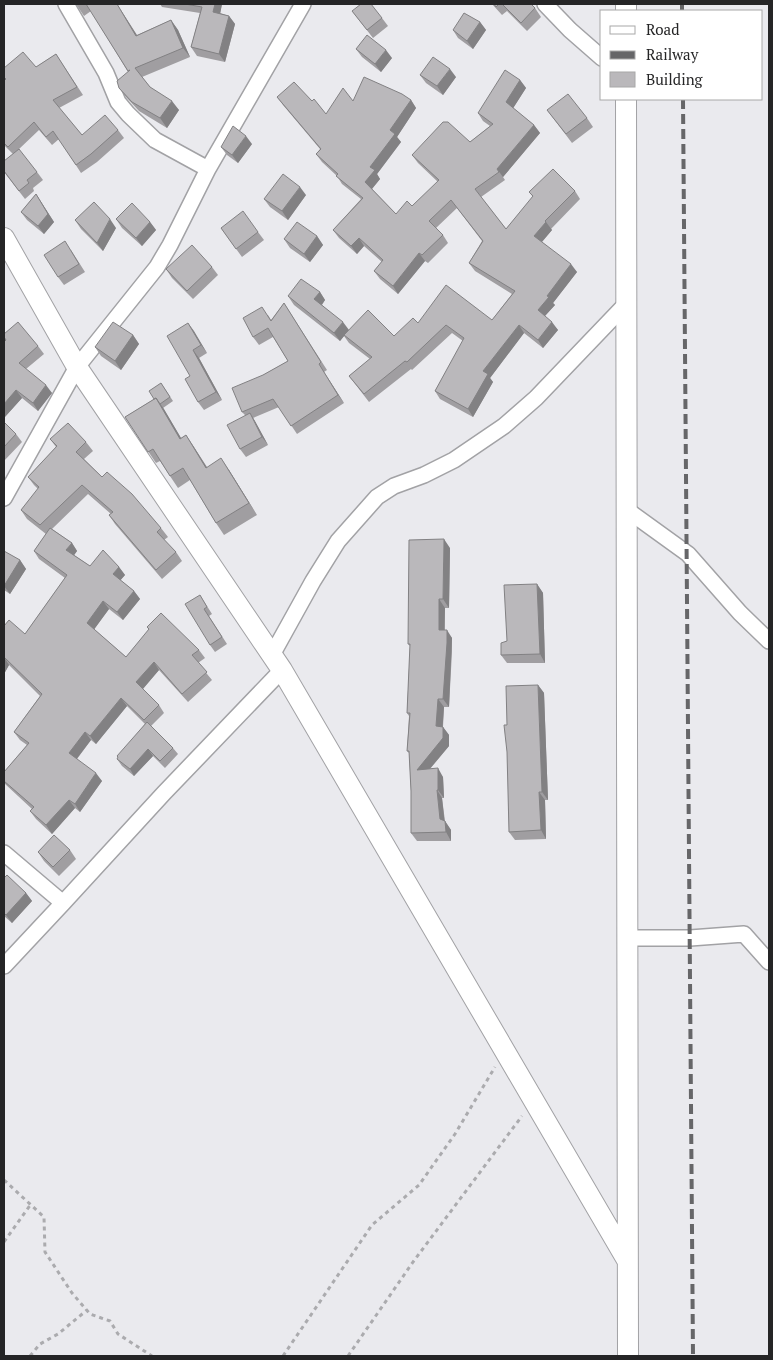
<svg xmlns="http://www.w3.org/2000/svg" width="773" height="1360" viewBox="0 0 773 1360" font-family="'PT Serif',serif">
	<rect width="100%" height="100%" fill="#eaeaee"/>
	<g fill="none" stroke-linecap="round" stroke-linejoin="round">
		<defs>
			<path id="minor" d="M66,4L106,73L118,102L128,114L155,140L208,169
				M545,4L570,30L602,58
				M4,498L77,367L157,267L170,245L208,169L303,4
				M627,510L688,554L740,613L769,641
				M272,655L313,581L338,541L377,497L394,486L424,475L454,460L504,426L536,398L626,304
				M4,853L63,903
				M628,938H690L744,934L769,962
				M4,966L63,903L164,793L282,670"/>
			<path id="tertiary" d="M626,4V11
				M626,99L628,1356
				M4,238L77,367L282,670L627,1260"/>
		</defs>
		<use href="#minor" stroke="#a2a2a5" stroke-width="18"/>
		<use href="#tertiary" stroke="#a2a2a5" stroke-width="22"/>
		<path stroke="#ababae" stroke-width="3" stroke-dasharray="4 4" stroke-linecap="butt" d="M4,1180L44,1217L45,1252L72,1293L90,1314L110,1321L118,1334L152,1356
			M4,1242L31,1204
			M30,1356L40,1344L58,1334L87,1310
			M283,1356L372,1225L419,1185L455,1134L495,1067
			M348,1356L413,1262L522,1116"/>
		<use href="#minor" stroke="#fff" stroke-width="15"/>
		<use href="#tertiary" stroke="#fff" stroke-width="20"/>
		<path stroke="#666668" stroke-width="4" stroke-dasharray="10 5" stroke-linecap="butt" d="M682,4V11
			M683,99L693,1356"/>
	</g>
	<path fill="#a09ea1" d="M76,4H117L137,35L171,20L178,30L190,57L142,77L150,87L179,110L167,128L139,111L126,97L119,88L128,72L91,11L84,16Z
		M160,4H222L220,13L229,16L235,24L225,62L197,56L191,47L200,13L162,7Z
		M492,4H531L535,8L541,17L527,31L507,11L502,15Z
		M352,11L382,18L388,26L373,38Z
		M480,22L486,30L473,49L458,38L453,30Z
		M356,49L392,58L381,72L362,57Z
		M56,54L83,95L59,108L82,135L118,130L124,138L97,162L81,173L59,139L52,145L39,130L18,150L37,172L43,180L33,188L34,191L25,199L4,172V161L13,154L4,145V81L5,80L4,77V68L36,67Z
		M420,75L456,77L443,95L426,83Z
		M520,80L526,88L513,108L534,125L540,133L503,177L505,180L481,197L506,229L533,197L529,192L575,191L580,199L551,229L552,230L542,242L577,272L553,303L555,305L545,316L558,330L543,348L524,333L490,378L493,382L473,417L440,399L435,391L463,341L452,333L412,370L411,369L369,402L349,376L370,359L349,343L344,336L340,341L294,305L288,296L320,292L325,300L322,305L348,330L394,336L418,323L492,320L512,294L475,271L469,263L482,241L457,208L436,228L443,235L448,243L428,263L425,261L398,294L380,279L374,271L382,262L364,246L357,254L339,238L333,230L361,199L342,184L337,176L322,162L316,154L320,149L283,105L277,97L312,101L326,114L353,101L411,100L416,108L397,137L401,142L377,174L380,179L372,189L396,214L412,206L438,182L418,163L412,155L470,142L490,126L483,121L478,113Z
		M547,110L587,118L593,127L572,143Z
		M252,144L238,163L227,155L221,147Z
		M36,194L54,222L44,234L27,220L21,212Z
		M306,195L288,220L270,207L264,199Z
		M116,219L150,222L156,230L142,246L122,228Z
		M75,220L116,228L103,251L81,229Z
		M221,228L258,232L264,240L242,257Z
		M317,236L323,245L310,262L290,248L284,239Z
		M71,250L85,272L64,285L58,277Z
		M212,267L218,275L193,299L172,278L166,269Z
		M284,303L327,370L324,372L344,403L297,434L279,407L253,418L268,445L246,457L240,449L245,415L242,412L263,375L288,361L273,337L259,345L253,337L268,315L271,320Z
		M188,323L207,353L199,358L222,400L204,410L198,402L190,376Z
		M133,335L139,344L121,370L101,356L95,347Z
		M4,338L38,346L44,354L26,369L52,393L38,411L22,398L4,418V342L5,340Z
		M161,383L173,401L163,408L181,438L186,435L207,467L229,470L257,515L224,535L216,523L190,480L178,488L160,461L156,463L125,417L154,399Z
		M4,422L16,434L22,442L4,461Z
		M50,439L86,442L93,451L84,459L102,477L161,528L168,537L164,540L176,552L182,561L162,579L115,524L109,515L111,514L88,494L52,529L72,543L77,551L74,555L90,566L119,567L125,575L120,580L134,591L140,599L123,620L109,609L94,629L126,657L149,630L147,627L199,650L205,658L198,663L212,680L188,702L159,670L143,689L159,705L164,713L151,726L173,748L178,754L165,768L153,756L134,776L122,766L117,759L145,724L127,706L96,744L91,740L77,759L102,781L80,812L75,808L52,834L36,819L30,811L32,809L4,783V772L27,745L20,740L14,732L40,696L9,665L4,674V626L25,634L65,578L39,559L34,551L46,534L27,519L21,510L38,489L34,485L28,477L56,447Z
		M450,548L449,608H445V630L452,638V652L449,707H444L443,727L449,735V746L430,769L443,777L444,798H442L445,821L451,830V841H417L411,833V791L409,753L407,751L409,716L407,713L410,646L408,644Z
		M4,552L20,560L26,569L10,594L4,590Z
		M537,584L543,593L545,663H507L501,655L507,641Z
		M200,595L212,614L209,616L227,644L215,652L210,645Z
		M538,685L544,693L548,800H545L546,839L515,840L509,832L507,725Z
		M70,850L76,859L59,876L44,861L38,852Z
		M4,878L26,893L32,901L12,923L4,916Z"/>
	<path fill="#828183" d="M117,4L143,45L136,36Z
		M215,4H222L219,20L213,12Z
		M229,16L235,24L225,62L219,54Z
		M171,20L178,30L190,57L183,48Z
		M480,22L486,30L473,49L467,41Z
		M386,50L392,58L381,72L375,64Z
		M450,69L456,77L443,95L437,86Z
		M520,80L526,88L512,110L506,102Z
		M411,100L416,108L397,137L401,142L377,174L380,179L371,190L365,182L370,167L390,130Z
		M172,101L179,110L167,128L160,118Z
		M534,125L540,133L503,177L497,169Z
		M246,136L252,144L238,163L232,155Z
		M300,187L306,195L288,220L282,211Z
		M36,194L54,222L44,234L38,226Z
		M110,219L116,228L103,251L97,243Z
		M150,222L156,230L142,246L136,238Z
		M546,222L552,230L540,244L534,236Z
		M317,236L323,245L310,262L304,254Z
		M359,238L364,246L357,254L351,246Z
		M419,253L425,261L398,294L393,286Z
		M571,264L577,272L553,303L555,305L543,318L538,310L547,296Z
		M320,292L325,300L320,307L314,299Z
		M343,322L349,330L340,341L334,333Z
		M552,322L558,330L543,348L538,340Z
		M188,323L194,331L207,353L201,345Z
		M519,325L524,333L490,378L493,382L473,417L468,409L483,371Z
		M133,335L139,344L121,370L115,361Z
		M193,350L199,358L222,400L216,392Z
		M319,364L324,372L344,403L338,395Z
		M46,385L52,393L38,411L33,403Z
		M16,390L22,398L4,418V404Z
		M156,398L164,409L188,450L180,439Z
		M250,413L255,421L268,445L262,437Z
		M186,435L194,447L214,479L206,468Z
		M221,458L229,470L257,515L249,503Z
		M444,539L450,548L449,608L443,599Z
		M72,543L77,551L72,558L66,550Z
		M20,560L26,569L10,594L4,586Z
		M119,567L125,575L119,582L113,574Z
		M537,584L543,593L545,663L540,654Z
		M134,591L140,599L123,620L117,612Z
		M439,599L445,608L444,638L439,630Z
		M103,601L109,609L93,631L87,623Z
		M447,630L452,638L449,707L443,699Z
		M4,657L9,665L4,674Z
		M154,662L159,670L141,691L136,682Z
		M538,685L544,693L548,800L542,792Z
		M121,698L127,706L96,744L90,736Z
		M438,699L444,707L442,735L436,726Z
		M443,727L449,735V746L422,778L417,770Z
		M85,732L91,740L75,761L69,753Z
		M148,749L153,756L134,776L130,769Z
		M438,768L443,777L444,798L438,790Z
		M96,773L102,781L80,812L75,804Z
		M437,790L442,798L445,826V821L451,830V841L446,832L440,819Z
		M539,792L545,800L546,839L541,830Z
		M69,800L75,808L52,834L46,825Z
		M26,893L32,901L12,923L6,915Z"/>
	<path fill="#bab8bb" stroke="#828183" d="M86,4H117L136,36L171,20L183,48L135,68L150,87L172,101L160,118L132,102L119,88L117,81L130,70L128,71Z
		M185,4H215L213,12L229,16L219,54L191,47L202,7Z
		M361,4H371L382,18L367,30L352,11Z
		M494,4H499L496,7Z
		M502,4H531L535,8L521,23Z
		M464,13L480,22L467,41L453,30Z
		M367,35L386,50L375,64L356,49Z
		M23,52L36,67L56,54L77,87L53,100L82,135L105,115L118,130L91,154L76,165L53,131L46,137L34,122L8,147L4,143V81L6,79L4,77V68Z
		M433,57L450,69L437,86L420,75Z
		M505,70L520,80L506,102L534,125L497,169L499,172L475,189L506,229L533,196L529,192L553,169L575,191L545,221L546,222L534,236L571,264L547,296L549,297L538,310L552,322L538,340L519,325L483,371L488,374L468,409L435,391L464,338L446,325L407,362L405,361L364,394L349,376L372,357L344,335L368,310L394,336L413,318L418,323L446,285L492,320L515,291L469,263L483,241L451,200L429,221L443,235L422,255L419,253L393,286L374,271L383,260L359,238L351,246L333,230L363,198L336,176L338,174L316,154L321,149L277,97L294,82L312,101L314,99L326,114L343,88L353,101L364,77L402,94L411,100L390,130L395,134L370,167L375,170L365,182L396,214L407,201L412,206L439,180L412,155L443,122H448L470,142L493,124L478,113Z
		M568,94L587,118L566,134L547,110Z
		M233,126L246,136L232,155L221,147Z
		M19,149L37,172L27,180L29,183L19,191L4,171V161Z
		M283,174L300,187L282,211L264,199Z
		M36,194L48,214L38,226L21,212Z
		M94,202L110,219L97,243L75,220Z
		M132,203L150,222L136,238L116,219Z
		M243,211L258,232L236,249L221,228Z
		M297,222L317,236L304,254L284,239Z
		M65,241L79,264L58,277L44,255Z
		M192,245L212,267L187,291L166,269Z
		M301,279L320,292L314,299L343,322L334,333L288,296Z
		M284,303L321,362L319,364L338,395L291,426L273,399L242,412L232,388L263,375L288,361L268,328L253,337L243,318L262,307L271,321Z
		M18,322L38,346L19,363L46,385L33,403L16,390L4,404V342L6,340L4,337V334Z
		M113,322L133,335L115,361L95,347Z
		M188,323L201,345L193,350L216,392L198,402L185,379L190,376L167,336Z
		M161,383L170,397L160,404L156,398L154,399L149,391Z
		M156,398L180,439L186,435L206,468L221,458L249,503L216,523L183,468L170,476L153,449L148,452L125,417Z
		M250,413L262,437L240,449L227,425Z
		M4,422L16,434L4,447Z
		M68,423L86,442L76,452L102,477L107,472L132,494L161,528L157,532L176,552L156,570L109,515L113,512L82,485L40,525L21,510L39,487L28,477L57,446L50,439Z
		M50,528L72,543L66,550L90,566L103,550L119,567L113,574L134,591L117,612L103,601L87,623L126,657L149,629L147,627L161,613L199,650L192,655L207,672L182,694L154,662L136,682L159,705L144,720L121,698L90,736L85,732L69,753L96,773L75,804L69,800L46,825L30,811L34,807L4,781V772L29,743L14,732L42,694L4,657V626L9,620L25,634L67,575L34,551Z
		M444,539L443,599H439V630H447V643L443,699H438L436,726L443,727V738L417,770L438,768V790H437L440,819L445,821L446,832L411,833V791L409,751H407L410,713H407L410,644H408L409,540Z
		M4,551L20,560L4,586Z
		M537,584L540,654L501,655V643L507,641L504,585Z
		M200,595L207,607L204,609L222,637L210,645L185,604Z
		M538,685L542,792H539L541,830L509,832L507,752L504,725H507L506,686Z
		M147,722L173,748L160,761L148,749L130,769L117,759L118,757L117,756Z
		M54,835L70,850L53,867L38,852Z
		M7,875L26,893L6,915L4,913V878Z"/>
	<rect width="773" height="1360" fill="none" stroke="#252526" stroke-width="10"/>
	<rect x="600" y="10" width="162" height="90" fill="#ffffff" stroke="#a8a8a8"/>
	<rect x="610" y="26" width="25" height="8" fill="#ffffff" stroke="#a8a8a8"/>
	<text x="646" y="35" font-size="15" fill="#252526">Road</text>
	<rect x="610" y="51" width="25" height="8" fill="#666668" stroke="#a8a8a8"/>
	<text x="646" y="60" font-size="15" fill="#252526">Railway</text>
	<rect x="610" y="72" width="25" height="15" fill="#bab8bb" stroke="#a8a8a8"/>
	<text x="646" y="85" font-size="15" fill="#252526">Building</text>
</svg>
